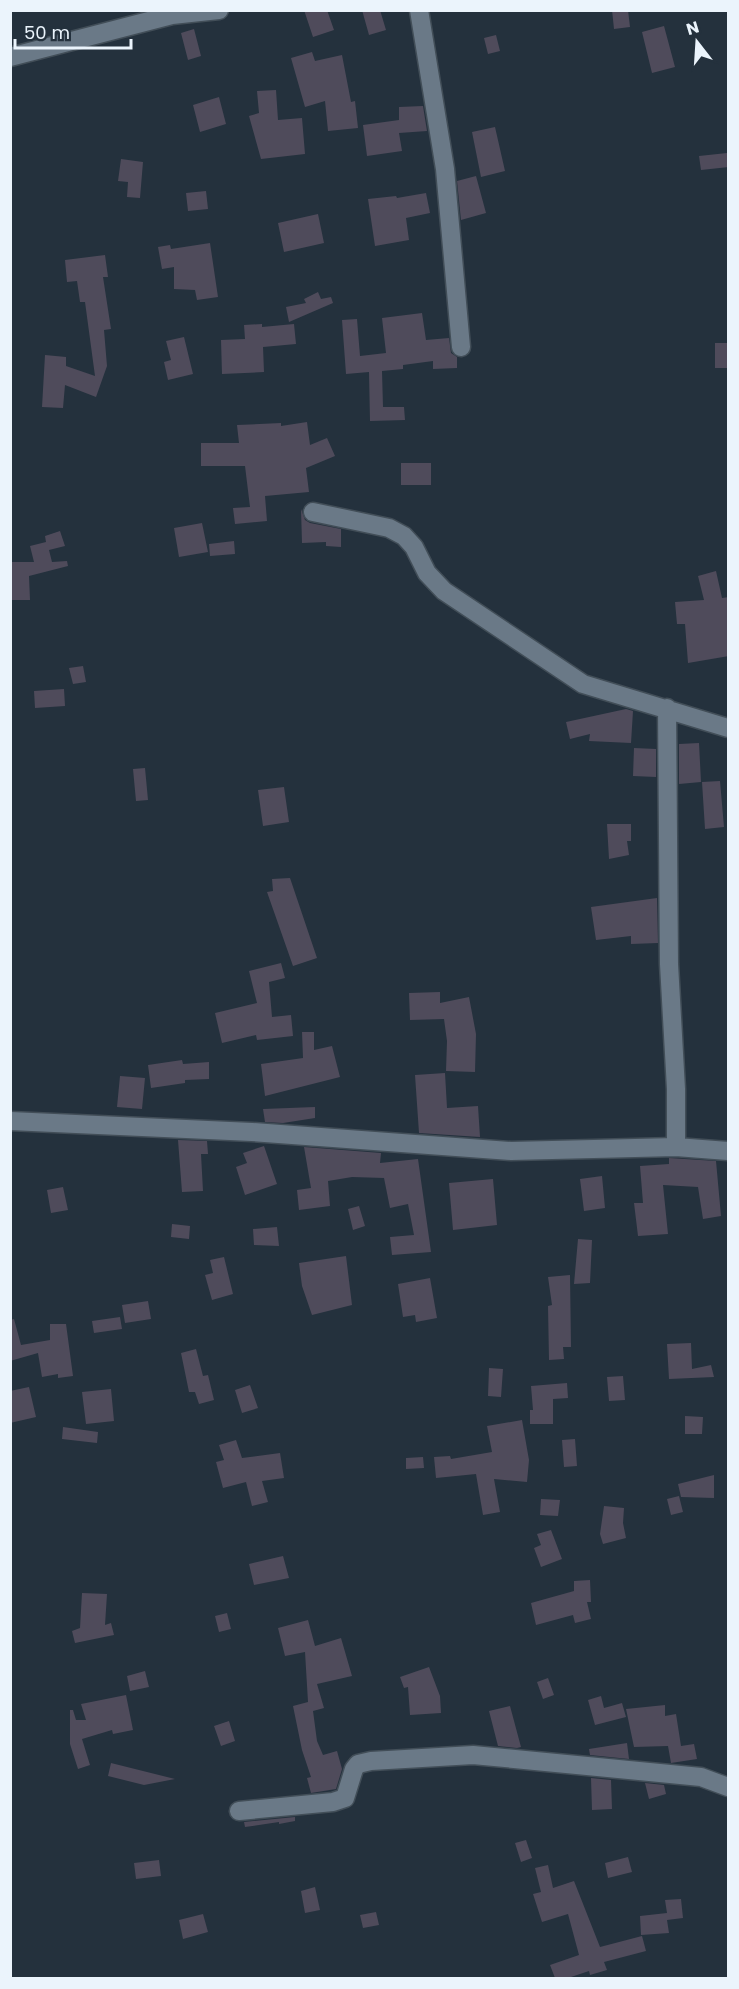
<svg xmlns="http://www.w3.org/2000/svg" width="739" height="1989" viewBox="0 0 739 1989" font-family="Poppins,sans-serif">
	<rect width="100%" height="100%" fill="#24313d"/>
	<path fill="#4f4b5b" d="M304,10H327L334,30L313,37Z
		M362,10H380L386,30L369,35Z
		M612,10H628L630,27L614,29Z
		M664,26L675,67L652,73L642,32Z
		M194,29L201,56L188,60L181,33Z
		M496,35L500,51L488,54L484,38Z
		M312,52L315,61L342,55L351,102L355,101L358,128L328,131L325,101L305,107L291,58Z
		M276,90L278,120L302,118L305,154L261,159L249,116L259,113L257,91Z
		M219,97L226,124L200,132L193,105Z
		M423,106L427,131L399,133L402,151L367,156L363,125L399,120V107Z
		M495,127L505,171L481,177L472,132Z
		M727,153L729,167L701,170L699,156Z
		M121,159L143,162L140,198L127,197L128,182L118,181Z
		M476,176L486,213L461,220L457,181Z
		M206,191L208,209L188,211L186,193Z
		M426,193L430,213L406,218L409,240L375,246L368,199L396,196L397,198Z
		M318,214L324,243L284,252L278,223Z
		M210,243L218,297L197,300L195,290L174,289V267L162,269L158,247L170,245L171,249Z
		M105,255L108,277H103L111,329L104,330L107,366L96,397L65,385L63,408L42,407L45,355L66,357V366L95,376L85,302H80L77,281L67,282L65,260Z
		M318,292L321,299L331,297L333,303L289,322L286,307L306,303L304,299Z
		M422,313L426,340L449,338L451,353L457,357V368L433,369V361L403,365V369L382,371L383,407H404L405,420L370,421L369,372L346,374L342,320L357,319L360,356L386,353L382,318Z
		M262,324V327L294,324L296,344L263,347L264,372L222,374L221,340L245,339L244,325Z
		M184,337L193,374L168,380L164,362L171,360L166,341Z
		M715,343H729V368H715Z
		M307,422L310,445L327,438L335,456L306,468L309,492L265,496L267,521L235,524L233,508L250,507L245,466H201V443H239L237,425L281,423V426Z
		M401,463H431V485H401Z
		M301,509L305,520L310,523L341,529V547L326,546V542L302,543Z
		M202,523L208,552L179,557L174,528Z
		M60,531L65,546L49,550L52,562L67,561L68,566L29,576L30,600H10V562H34L30,546L46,542L45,536Z
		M234,541L235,554L210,556L209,544Z
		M716,571L722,598L729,597V656L688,663L685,624H677L675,602L704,600L698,576Z
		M83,666L86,682L73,684L69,668Z
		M64,689L65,706L35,708L34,691Z
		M626,709L633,711L631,743L589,741L590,734L570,739L566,722Z
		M699,743L701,782L679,784V744Z
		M634,748L656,749V777L633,776Z
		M145,768L148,800L136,801L133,769Z
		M720,781L724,827L705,829L702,782Z
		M284,787L289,822L263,826L258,790Z
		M607,824H631V841H627L629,855L609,859Z
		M290,878L317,958L293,966L267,892L273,891L272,879Z
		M657,898L658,943L631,944V936L596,940L591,907Z
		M281,963L285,978L269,982L272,1017L291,1015L293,1036L257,1040L256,1035L222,1043L215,1013L257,1003L249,971Z
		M440,992V1003L469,997L476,1034L475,1072L446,1071L447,1041L444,1019L410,1020L409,993Z
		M302,1032H314V1050L332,1046L340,1077L265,1096L261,1064L303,1058Z
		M182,1060L183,1064L209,1062V1079L185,1080V1083L151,1088L148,1065Z
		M445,1073L447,1108L478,1106L480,1137L419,1133L415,1075Z
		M120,1076L145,1078L142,1109L117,1107Z
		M315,1107V1118L283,1123L265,1122L263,1109Z
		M178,1140L207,1141L208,1154H201L203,1191L182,1192Z
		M264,1146L277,1184L245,1195L236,1167L247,1163L243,1153Z
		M304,1147L381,1153L380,1163L418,1159L431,1252L392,1255L390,1237L414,1235L408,1204L390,1208L384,1178L352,1177L328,1181L330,1206L299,1210L297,1190L311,1188Z
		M669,1158L716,1161L721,1216L703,1219L698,1187L663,1185L668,1234L638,1236L634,1203H643L640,1166L669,1164Z
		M602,1176L605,1208L584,1211L580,1179Z
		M493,1179L497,1225L453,1230L449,1183Z
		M63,1187L68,1210L51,1213L47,1190Z
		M359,1206L365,1226L353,1230L348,1209Z
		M172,1224L190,1226L189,1239L171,1237Z
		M277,1227L279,1246L254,1245L253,1229Z
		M578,1239L592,1240L590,1283L574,1284Z
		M346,1256L352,1305L312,1315L302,1286L299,1263Z
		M224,1257L233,1294L212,1300L205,1275L213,1273L210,1260Z
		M570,1275L571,1347H563L564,1359L549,1360L548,1306L552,1305L548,1277Z
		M430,1278L437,1318L416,1322L415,1315L403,1317L398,1284Z
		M148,1301L151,1319L125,1323L122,1305Z
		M120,1317L122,1329L94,1333L92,1321Z
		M14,1319L21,1345L50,1340V1324H66L73,1376L58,1378V1374L42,1377L38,1353L10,1361V1320Z
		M691,1343L692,1369L711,1365L714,1377L669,1379L667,1344Z
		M196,1349L203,1376L208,1375L214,1400L199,1404L195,1392H189L181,1353Z
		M489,1368L503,1369L501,1397L488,1396Z
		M623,1376L625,1400L609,1401L607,1377Z
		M567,1383L568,1398L553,1399V1424H530V1410H533L531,1386Z
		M250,1385L258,1408L242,1413L235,1390Z
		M29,1387L36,1417L10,1423V1391Z
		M111,1389L114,1421L86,1424L82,1392Z
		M685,1416L703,1417L702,1434H685Z
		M522,1420L529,1460L527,1482L494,1479L500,1512L483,1515L476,1474L436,1478L434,1457L450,1456L451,1459L492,1452L487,1426Z
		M63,1427L98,1432L97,1443L62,1439Z
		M575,1439L577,1466L564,1467L562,1440Z
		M236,1440L242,1458L280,1453L284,1478L262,1481L268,1502L252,1506L246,1482L223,1488L216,1462L224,1460L219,1445Z
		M423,1457L424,1468L406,1469V1458Z
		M714,1475V1498L681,1497L678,1484Z
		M679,1496L683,1512L671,1515L667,1499Z
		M541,1499L560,1500L558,1516L540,1515Z
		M604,1506L624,1508L623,1523L626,1538L603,1544L600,1534Z
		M551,1530L562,1559L541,1567L534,1548L541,1545L537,1534Z
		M283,1556L289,1578L254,1585L249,1564Z
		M590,1580L591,1602H587L591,1619L575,1623L573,1615L536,1625L531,1603L574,1591V1581Z
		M82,1593L107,1594L105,1625L111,1623L114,1635L75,1643L72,1631L80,1628Z
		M227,1613L231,1629L219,1632L215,1616Z
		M308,1620L315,1646L341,1638L352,1676L317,1684L324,1708L313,1711L317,1741L323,1755L337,1751L342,1769L336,1789L311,1793L307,1778L311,1777L302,1750L293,1706L308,1702L305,1652L285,1656L278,1628Z
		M429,1667L440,1696L441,1713L410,1715L408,1687L404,1688L400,1677Z
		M145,1671L149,1687L130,1691L127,1676Z
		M548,1678L554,1695L543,1699L537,1682Z
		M126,1695L133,1730L113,1734L112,1730L82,1739L90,1765L78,1769L70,1744V1710H73L76,1720H86L81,1704Z
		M601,1696L604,1708L622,1703L626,1717L595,1725L588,1700Z
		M665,1705V1716L676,1714L681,1746L694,1744L697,1759L671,1763L668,1746L634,1747L626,1709Z
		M510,1706L521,1747L517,1748L498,1746L489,1711Z
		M229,1721L235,1741L221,1746L214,1726Z
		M627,1743L629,1759L590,1755L589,1749Z
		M111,1763L175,1779L144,1785L108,1776Z
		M591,1778L611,1780L612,1809L592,1810Z
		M645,1783L664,1785L666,1794L649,1799Z
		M295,1817V1821L279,1824V1822L245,1827L244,1822Z
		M526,1840L532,1858L521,1862L515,1843Z
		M628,1857L632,1872L608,1878L605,1863Z
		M159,1860L161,1876L136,1879L134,1863Z
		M548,1865L553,1888L574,1881L600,1947L642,1936L646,1951L604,1962L607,1970L590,1975L589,1971L568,1978H555L550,1965L579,1955L568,1914L542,1922L533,1894L541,1892L535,1868Z
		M315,1887L320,1910L305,1913L301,1891Z
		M681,1899L683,1918L667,1920L669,1933L641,1935L640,1916L667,1913L665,1900Z
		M376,1912L379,1925L363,1928L360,1915Z
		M203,1914L208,1932L183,1939L179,1920Z"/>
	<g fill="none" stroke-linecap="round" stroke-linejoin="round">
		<defs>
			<path id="minor" d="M419,10L445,169L461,347
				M10,57L172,15L219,10
				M313,512L389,528L404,536L414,547L427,573L444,591L583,684L728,728
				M667,708L669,964L676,1089V1147
				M10,1121L252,1132L511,1151L676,1147L728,1151
				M239,1811L333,1802L345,1798L354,1769L358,1764L371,1761L473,1755L701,1777L728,1787"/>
		</defs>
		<use href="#minor" stroke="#424e58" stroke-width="21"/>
		<use href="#minor" stroke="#6a7987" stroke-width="18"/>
	</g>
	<rect width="739" height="1989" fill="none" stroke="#ebf4fc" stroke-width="24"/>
	<g transform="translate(697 42) rotate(343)" stroke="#24313d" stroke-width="4.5" paint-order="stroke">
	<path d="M0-4.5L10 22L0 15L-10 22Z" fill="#ebf4fc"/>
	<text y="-9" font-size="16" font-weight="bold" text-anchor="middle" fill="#ebf4fc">N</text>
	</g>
	<path d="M15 39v9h116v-9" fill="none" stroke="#ebf4fc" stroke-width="3"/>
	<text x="24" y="39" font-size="18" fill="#ebf4fc" stroke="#24313d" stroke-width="4.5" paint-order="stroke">50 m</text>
</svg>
